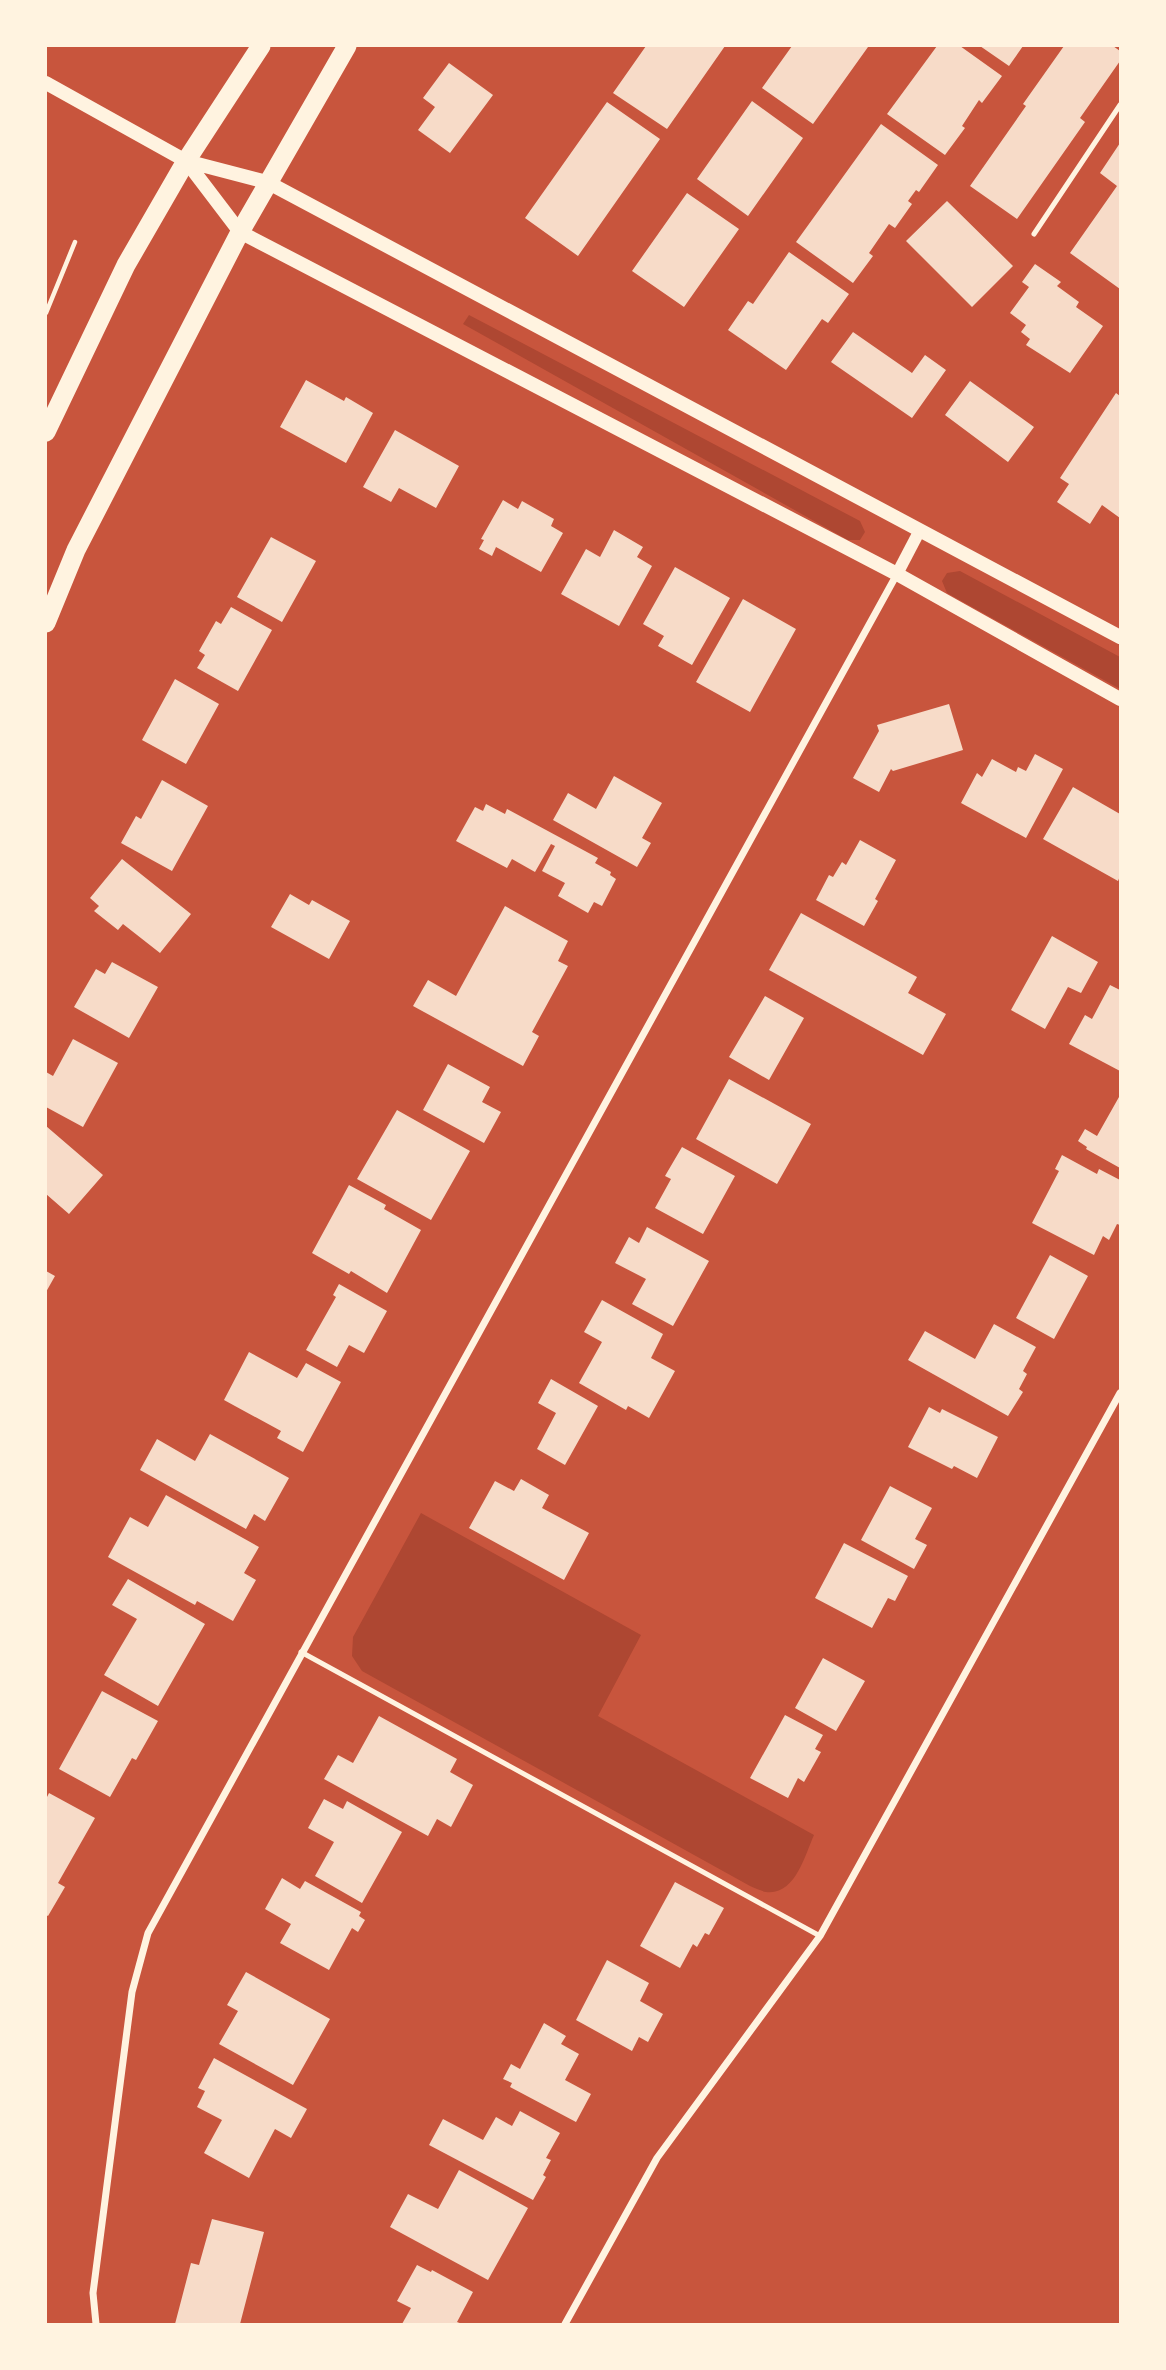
<svg xmlns="http://www.w3.org/2000/svg" width="1166" height="2370" viewBox="0 0 1166 2370" font-family="Helvetica,sans-serif">
	<rect width="100%" height="100%" fill="#c8553d"/>
	<path fill="#ae4732" d="M469,315L860,521L865,532L860,540H848L463,324Z
		M960,571L1120,657V689L947,593L942,581L947,573Z
		M421,1513L641,1635L598,1716L814,1835C805,1855 795,1896 766,1892C761,1891 755,1888 750,1886L362,1671L352,1656L353,1637Z"/>
	<path fill="#f7dbc8" d="M646,46H725L667,129L613,93Z
		M792,46L868,47L813,124L762,88Z
		M937,46H960L1002,76L982,103L979,100L962,126L965,128L945,155L887,114Z
		M980,46H1023L1009,66Z
		M1064,46H1113L1120,51V61L1080,118L1085,122L1017,219L970,186L1026,106L1023,104Z
		M449,63L493,95L450,153L418,130L435,107L423,98Z
		M752,101L803,138L748,216L697,179Z
		M607,102L660,139L578,256L525,218Z
		M881,124L938,165L919,192L916,190L908,201L912,204L895,228L889,224L869,253L873,256L853,283L796,242Z
		M1120,143V289L1070,253L1117,186L1100,173Z
		M687,193L739,229L684,307L632,271Z
		M947,201L1013,266L972,307L906,241Z
		M789,252L849,294L828,323L822,319L786,370L728,330L748,301L753,304Z
		M1035,264L1061,282L1057,286L1079,302L1076,307L1103,326L1070,373L1026,345L1030,339L1021,332L1026,325L1010,313L1029,287L1022,282Z
		M853,332L912,373L925,355L946,370L912,418L831,362Z
		M306,380L344,401L346,397L373,413L346,463L280,427Z
		M970,381L1034,427L1008,462L945,415Z
		M1116,393L1120,396V518L1102,505L1090,524L1057,502L1069,484L1060,478Z
		M395,430L459,466L436,508L399,488L391,502L363,487Z
		M503,500L518,509L522,501L554,519L551,526L563,533L541,572L496,547L492,556L479,549L484,540L481,539Z
		M614,530L643,547L637,557L652,566L619,626L561,594L586,549L600,557Z
		M271,537L316,561L282,622L237,597Z
		M675,567L730,598L692,665L658,646L664,636L643,624Z
		M743,599L796,629L750,712L696,682Z
		M231,607L272,630L238,691L197,668L205,655L199,651L216,621L221,624Z
		M175,679L219,704L186,764L142,740Z
		M949,704L963,750L893,771L891,769L879,792L853,778L879,731L877,725Z
		M1035,754L1063,769L1026,838L961,803L977,773L982,777L992,759L1016,772L1018,767L1026,771Z
		M614,776L662,803L642,838L651,843L637,867L553,820L568,793L596,809Z
		M162,780L208,806L172,871L121,843L136,816L141,819Z
		M1073,787L1120,814V876L1118,881L1043,839Z
		M486,804L505,814L507,809L598,858L595,863L611,872L610,875L616,879L602,906L594,902L588,913L558,896L565,883L542,871L555,846L551,844L535,872L512,859L507,868L456,841L475,807L483,811Z
		M860,840L896,860L875,899L878,901L864,926L816,900L829,875L833,877L842,862L846,865Z
		M122,859L191,914L160,953L123,924L118,930L94,911L99,906L90,898Z
		M290,894L309,905L312,900L350,921L329,959L271,927Z
		M505,906L568,941L558,961L568,966L532,1032L539,1036L523,1066L413,1006L428,980L456,996Z
		M801,913L917,977L908,993L946,1014L923,1055L769,970Z
		M1052,936L1098,962L1081,993L1068,987L1045,1029L1011,1010Z
		M112,962L158,987L129,1038L74,1007L96,969L105,974Z
		M1110,985L1120,990V1071L1069,1044L1085,1015L1092,1019Z
		M765,996L804,1018L769,1080L729,1057Z
		M73,1039L118,1063L83,1127L46,1107V1072L53,1076Z
		M448,1064L490,1087L482,1102L501,1112L484,1143L423,1110Z
		M729,1079L811,1124L777,1184L696,1139Z
		M1119,1097L1120,1098V1168L1086,1149L1087,1147L1078,1141L1085,1129L1097,1136Z
		M397,1110L470,1151L431,1220L357,1179Z
		M46,1126L103,1175L69,1214L46,1194Z
		M682,1147L735,1176L703,1234L655,1208L671,1179L665,1176Z
		M1062,1155L1097,1174L1099,1169L1120,1180V1225L1117,1224L1109,1240L1103,1236L1094,1255L1032,1223L1059,1171L1055,1169Z
		M349,1185L386,1205L384,1209L421,1230L387,1293L351,1271L349,1274L312,1253Z
		M647,1227L709,1261L673,1326L632,1304L646,1279L615,1263L629,1237L639,1243Z
		M1050,1255L1088,1276L1054,1339L1016,1318Z
		M46,1271L55,1276L46,1292Z
		M339,1284L387,1311L364,1353L349,1345L337,1367L306,1350L336,1297L333,1295Z
		M602,1300L663,1334L651,1358L675,1371L649,1418L628,1406L626,1410L579,1383L602,1342L584,1332Z
		M994,1324L1036,1347L1023,1371L1027,1374L1019,1389L1023,1392L1008,1416L908,1360L925,1331L975,1359Z
		M249,1352L297,1378L306,1363L341,1382L303,1452L277,1438L281,1431L224,1400Z
		M551,1379L598,1406L565,1465L537,1449L556,1413L538,1403Z
		M929,1407L940,1413L942,1409L998,1437L977,1478L954,1466L952,1469L908,1447Z
		M210,1434L289,1478L265,1521L254,1514L246,1529L140,1470L157,1439L195,1461Z
		M521,1479L549,1495L542,1508L589,1533L564,1580L469,1528L495,1481L514,1491Z
		M890,1486L932,1508L915,1539L927,1545L914,1569L861,1540Z
		M166,1495L259,1547L244,1573L256,1580L233,1621L197,1601L195,1605L108,1557L130,1517L148,1527Z
		M844,1543L908,1576L895,1601L888,1598L872,1628L815,1598Z
		M128,1579L205,1624L158,1706L104,1675L137,1619L112,1605Z
		M823,1658L865,1681L836,1731L795,1708Z
		M102,1691L158,1721L136,1760L132,1758L110,1797L59,1769Z
		M785,1715L823,1735L815,1749L821,1752L804,1782L798,1778L788,1798L750,1778Z
		M379,1716L457,1759L450,1772L473,1785L451,1827L437,1819L428,1836L324,1779L338,1755L353,1763Z
		M49,1793L95,1818L58,1883L65,1887L48,1916L46,1915V1799Z
		M324,1799L343,1809L347,1801L402,1832L362,1903L315,1876L334,1842L308,1828Z
		M282,1878L300,1889L305,1881L361,1912L359,1916L365,1920L358,1932L352,1928L329,1970L280,1943L291,1924L265,1909Z
		M675,1882L724,1908L709,1935L705,1933L697,1947L693,1944L680,1968L640,1946Z
		M607,1960L649,1983L640,2001L663,2014L648,2042L639,2037L632,2051L576,2020Z
		M246,1972L330,2019L293,2085L219,2044L238,2011L227,2005Z
		M544,2023L566,2036L561,2044L579,2054L565,2080L591,2094L576,2122L510,2087L512,2083L503,2079L511,2064L520,2069Z
		M214,2058L307,2109L291,2138L275,2129L249,2178L204,2153L222,2120L197,2107L205,2091L198,2088Z
		M520,2111L560,2133L546,2158L551,2160L543,2175L546,2177L533,2200L429,2145L443,2119L483,2140L496,2117L512,2126Z
		M459,2170L528,2208L488,2280L390,2227L408,2194L438,2209Z
		M212,2219L264,2232L240,2324H175L191,2263L199,2265Z
		M417,2265L431,2272L432,2270L473,2292L457,2322L462,2324H402L411,2308L397,2301Z"/>
	<g fill="none" stroke-linecap="round" stroke-linejoin="round">
		<path stroke="#fff3e0" stroke-width="4.5" d="M46,313L75,242"/>
		<path stroke="#fff3e0" stroke-width="5" d="M1034,234L1120,105
			M301,1652L820,1936"/>
		<path stroke="#fff3e0" stroke-width="7" d="M96,2324L93,2293L132,1992L148,1933L897,574
			M565,2324L657,2158L820,1936L1120,1393"/>
		<path stroke="#fff3e0" stroke-width="12" d="M897,574L920,530"/>
		<path stroke="#fff3e0" stroke-width="14" d="M46,83L186,161L267,182L1120,637
			M186,161L240,232L897,574L1120,699"/>
		<path stroke="#fff3e0" stroke-width="19" d="M46,432L126,265L186,161L261,46
			M46,623L76,550L240,232L347,46"/>
	</g>
	<rect width="1166" height="2370" fill="none" stroke="#fff3e0" stroke-width="94"/>
</svg>
